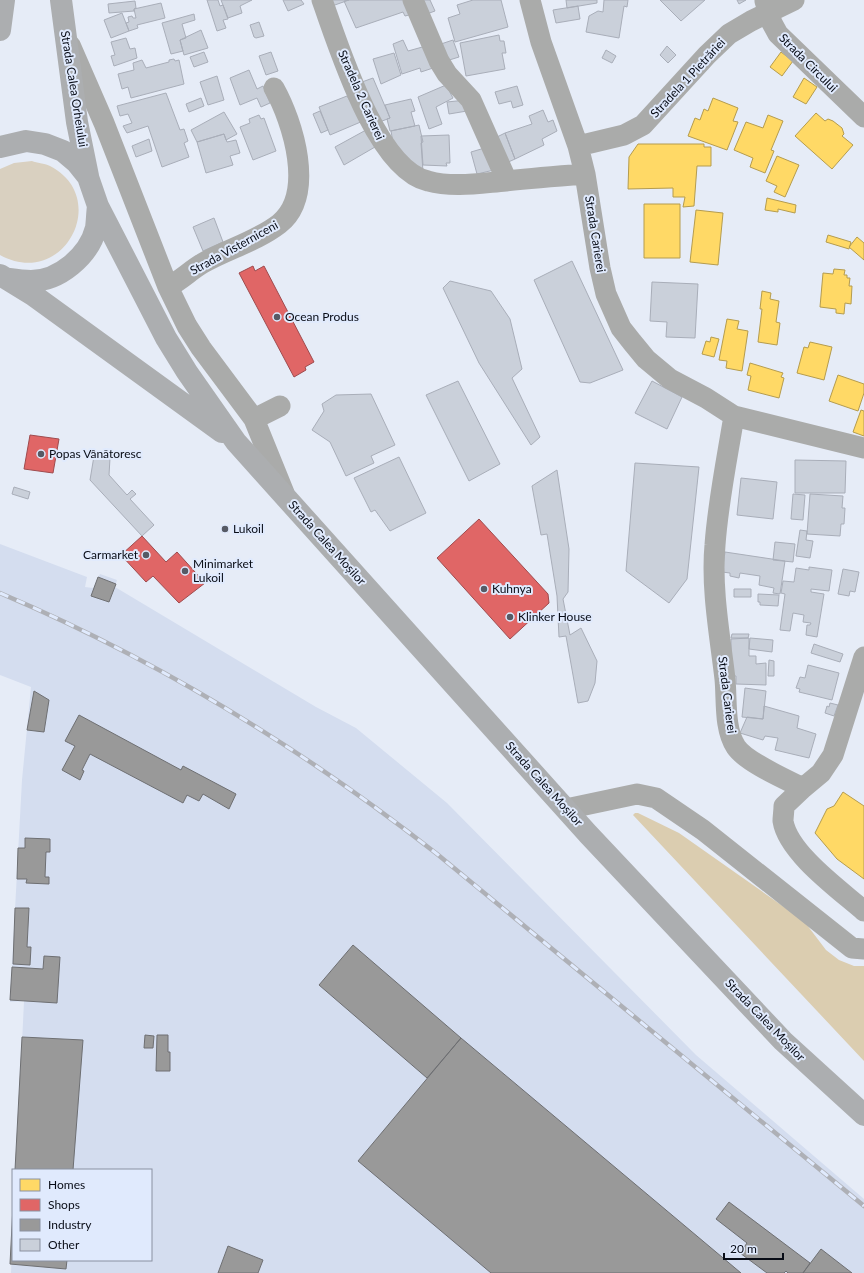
<svg xmlns="http://www.w3.org/2000/svg" width="864" height="1273" viewBox="0 0 864 1273" font-family="Lato,sans-serif">
	<rect width="100%" height="100%" fill="#e6ecf7"/>
	<path fill="#d4ddef" d="M0,544L87,577L85,587L93,588L100,574L117,580L115,587L316,707L356,728L447,803L696,1055L864,1199V1273H11L13,1227V1260H151V1170H16L24,1001L10,1002L22,780L31,687L0,675Z"/>
	<path fill="#d9d0c0" d="M32,161C37,163 44,163 50,166C112,198 63,290 0,255V169L14,163Z"/>
	<path fill="#dbcdb0" d="M635,813H638L679,833L804,921L826,950L839,960L854,966H864V1061L633,815Z"/>
	<path fill="#ffd966" stroke="#b59c4e" d="M781,52L793,61L782,76L770,67Z
		M804,78L817,87L806,104L793,97Z
		M713,98L738,108L733,121L738,122L727,150L688,136L695,118L700,120L704,109L708,111Z
		M816,113L825,121L828,119L833,121L842,128L844,134L842,136L853,145L832,169L795,136Z
		M768,115L783,121L771,150L774,151L765,173L750,167L753,158L734,150L746,122L763,128Z
		M638,144H704V147H711V166H697L694,206L683,207L685,197H673V188L628,189L629,157Z
		M777,156L799,165L785,197L774,192L777,186L766,181Z
		M767,198L796,205L795,213L778,209V212L765,210Z
		M644,204H680V258H644Z
		M696,210L723,213L718,265L690,262Z
		M828,235L851,242L849,249L826,242Z
		M857,237L864,243V260L849,247Z
		M834,269L845,270L844,275H847V278H850L849,286H852L851,304L845,303L844,314L836,313V309L820,307L823,273L833,274Z
		M762,291L771,293L770,299L779,301L776,322L780,323L777,345L758,342L762,309H760Z
		M727,319L739,321L737,329L748,331L742,371L726,368L727,361L719,360Z
		M711,337L719,339L714,357L702,354L706,341L710,342Z
		M810,342L832,347L824,380L797,373L804,347L808,348Z
		M750,363L783,373L781,377L784,378L779,398L748,390L751,376L747,375Z
		M838,375L864,384V393L858,411L829,401Z
		M861,410L864,411V436L853,432Z
		M843,792L864,806V879L837,859L815,833L827,809L834,806Z"/>
	<path fill="#e06666" stroke="#9f4b4e" d="M253,266L255,271L264,266L314,362L305,367L306,370L294,377L239,273Z
		M30,435L59,439L53,473L24,469Z
		M479,519L548,594L549,603L510,639L437,558Z
		M142,536L166,562L177,552L205,583L179,603L153,576L146,582L121,555Z"/>
	<path fill="#999" stroke="#6e6f72" d="M98,577L116,584L109,602L91,596Z
		M34,691L49,700L44,732L27,730Z
		M79,715L181,770L183,766L236,794L229,809L203,794L199,801L187,795L183,803L90,754L82,770L84,771L80,780L62,770L75,746L65,741Z
		M25,838L50,839V852H46L45,877H49V884L26,883L27,879H17L18,848H25Z
		M15,908H29L27,947H31L30,965L13,964Z
		M353,945L461,1038L427,1078L319,985Z
		M44,956L60,957L57,1003L10,1000L12,967L43,969Z
		M145,1035L154,1036L153,1048H144Z
		M157,1035H168V1052H170V1071H156Z
		M22,1037L83,1040L73,1170H15Z
		M461,1038L741,1273H491L358,1161Z
		M729,1202L810,1263L803,1273H788L786,1271L784,1273H767L740,1253L747,1243L716,1219Z
		M13,1206V1260H67L66,1269L10,1264Z
		M228,1246L263,1260L258,1273H218Z
		M821,1249L852,1273H803Z"/>
	<path fill="#cad0da" stroke="#a9aeb9" d="M207,0H218L220,6L223,5L228,19L223,20L226,28L217,31Z
		M221,0H252L240,6L242,13L228,18Z
		M283,0H301L304,4L288,11Z
		M330,0H349L332,6Z
		M349,0H409L413,14L405,16L403,12L356,28L344,1Z
		M419,0H430L435,11L424,15Z
		M473,0H501L508,27L455,42L448,18L460,14L457,5Z
		M566,0H597V3L567,8Z
		M604,0H628L627,7L624,6L619,38L586,32L589,16L598,11L603,12Z
		M660,0H705L681,21Z
		M737,0H746L739,4Z
		M135,1L136,8L134,9V11L109,13L108,4Z
		M161,3L165,18L137,25L138,28L129,31L126,23L129,22L128,17L132,16L133,18H136L134,9Z
		M578,6L580,19L556,23L553,10Z
		M122,13L129,31L111,38L104,20Z
		M194,14L195,20L182,24L186,38L180,40L183,51L171,54L162,23Z
		M259,22L264,36L256,38L254,37L250,25Z
		M201,30L208,48L184,55L180,40Z
		M499,35L500,41H504L506,53H502L505,69L466,76L460,43Z
		M126,38L130,49L135,48L137,58L114,66L111,56L115,55L111,42Z
		M403,40L408,51L426,46L433,68L421,72L420,68L402,74L393,44Z
		M453,40L459,57L446,61L438,45Z
		M667,46L676,55L668,63L660,55Z
		M606,50L616,56L612,63L602,58Z
		M204,52L208,62L194,67L190,57Z
		M271,52L278,71L266,75L259,56Z
		M394,53L401,75L381,84L373,59Z
		M174,59L175,61L179,60L184,84L131,98L128,87L122,89L118,74L134,70L133,63L142,60L146,68L169,62V60Z
		M249,70L257,89L263,86L270,103L261,107L257,98L240,105L230,78Z
		M217,76L224,100L208,105L200,82Z
		M373,78L390,118L377,123L362,82Z
		M446,85L453,98L436,107L442,124L429,129L418,97Z
		M517,86L523,105L513,108L511,101L499,104L495,92Z
		M166,93L180,130L184,129L188,141L184,143L189,157L162,167L148,126L127,133L123,126L132,123L128,114L120,116L117,106Z
		M347,96L363,121L330,135L319,107Z
		M201,98L204,106L189,112L186,104Z
		M411,99L415,111L411,112L415,126L390,131L387,119L390,118L385,105Z
		M466,100L467,111L449,114L447,102Z
		M543,110L548,122L553,120L557,131L542,139L544,145L515,159L505,133L532,124L529,116Z
		M320,111L328,130L321,133L313,114Z
		M224,112L237,134L226,140L224,134L197,142L191,130Z
		M259,115L261,119L264,118L276,151L253,160L240,127L250,123L249,119Z
		M419,125L423,142L421,143L423,172L394,148L391,131Z
		M366,130L375,147L344,165L335,147Z
		M505,133L515,159L504,164L493,139Z
		M224,134L227,142L236,140L240,153L230,156L233,165L206,173L197,142Z
		M449,135L450,163H446L447,166L423,165L421,136Z
		M149,139L152,151L136,157L132,146Z
		M488,147L494,170L477,174L471,152Z
		M214,218L223,242L203,251L193,227Z
		M572,261L623,370L590,383L580,382L534,280Z
		M450,281L491,291L510,319L522,369L512,378L540,437L531,445L479,363L443,288Z
		M652,282L698,284L695,338L666,337L667,322L650,321Z
		M458,381L500,464L469,481L426,395Z
		M652,381L682,397L667,429L635,413Z
		M371,394L395,445L371,456L374,463L346,476L330,442L312,430L324,411L322,404L336,395Z
		M94,456L110,458L109,475L127,495L132,490L136,494L130,499L154,525L142,536L90,480Z
		M399,457L426,513L390,531L375,510L371,512L354,478Z
		M795,460L846,461L845,493H795Z
		M635,463L699,467L687,579L669,603L626,571Z
		M557,470L569,549L568,592L563,599L570,635L581,628L597,661L595,683L588,701L578,703L566,636L559,637L557,596L547,534L541,535L532,486Z
		M741,478L777,482L773,519L737,515Z
		M14,487L30,492L28,499L12,494Z
		M793,494L805,495L803,520L791,519Z
		M810,494L843,496L842,508H845L844,524H841L840,536L807,534Z
		M800,530L807,531L806,540L813,541L810,558L796,556Z
		M775,542L795,544L793,562L773,560Z
		M725,552L785,561L780,594L773,593L774,588L759,585L760,576L740,573L739,578L730,576V573L722,572Z
		M809,567L832,570L829,591L811,589V592L824,594L817,637L806,635L807,625H810L811,623L803,622L804,615L793,613L790,631L780,630L785,594L781,593L783,581L794,582L796,568L809,570Z
		M843,569L859,572L855,592L850,591L849,596L838,594Z
		M734,589H751V597H734Z
		M758,594L779,595L778,606L760,605V602H758Z
		M732,634H749L748,638H731Z
		M749,638V656H756V664L766,663V685L736,684V676H731V639Z
		M750,638L773,640L772,652L749,649Z
		M814,644L843,654L840,662L811,653Z
		M769,660L774,661V676H768Z
		M808,665L839,673L832,700L799,692L800,689L796,688L800,677L805,678Z
		M745,688L766,691L763,719L742,717Z
		M830,703L838,705L834,716L825,713L827,706L829,707Z
		M764,706L799,716L797,728L816,734L809,758L775,750L778,738L765,736L763,740L740,733L747,717L763,719Z"/>
	<g fill="none" stroke-linecap="round" stroke-linejoin="round">
		<path stroke="#aaabaa" stroke-width="21" d="M322,0C339,47 376,169 428,181C453,188 481,183 506,181C533,178 559,176 585,174
			M413,0L439,61L447,74L471,100L507,181
			M530,0L541,42L578,146L585,174L600,268L606,294L621,328L632,342L646,359L670,379L706,398L734,416L864,448
			M765,1L772,23L778,34L864,117
			M70,45L104,123L168,287L187,326L201,348L254,419L284,493
			M578,146L624,135L643,125L707,55L729,34L751,21L794,0
			M168,287C181,280 191,270 203,263C228,249 257,241 279,224C316,195 293,122 274,88
			M734,416C727,459 718,502 715,545C711,588 720,636 725,679C727,700 724,729 736,747C746,762 785,779 803,788L821,773L833,755L864,657
			M254,419L280,406
			M803,788L784,806C784,811 783,817 783,821C788,853 840,890 864,911
			M566,809L637,794L656,798L703,830L852,948L864,949"/>
		<path stroke="#acaeb0" stroke-width="22" d="M61,0L77,122L88,176
			M0,30L4,0
			M0,147L26,141L45,144L63,151L76,162L88,177L98,206L166,338L187,372L236,442L588,834L783,1041L864,1115
			M0,275L33,295L222,432
			M9,279C16,280 24,281 31,281C59,281 89,256 96,228C97,221 97,213 98,206"/>
		<defs>
			<path id="rail" d="M0,593C156,659 304,750 437,854L864,1206"/>
		</defs>
		<use href="#rail" stroke="#aeb0b6" stroke-width="4.5"/>
		<use href="#rail" stroke="#e0eafd" stroke-width="3" stroke-dasharray="9" stroke-linecap="butt"/>
	</g>
	<g fill="#565a65" stroke="#e0eafd" stroke-width="1.5">
		<circle cx="277" cy="317" r="4"/>
		<circle cx="41" cy="454" r="4"/>
		<circle cx="225" cy="529" r="4"/>
		<circle cx="146" cy="555" r="4"/>
		<circle cx="185" cy="571" r="4"/>
		<circle cx="484" cy="589" r="4"/>
		<circle cx="510" cy="617" r="4"/>
	</g>
	<g text-anchor="middle" stroke-width="4" stroke-linejoin="round" paint-order="stroke">
		<g font-size="12" fill="#080c16" stroke="#e0eafd">
			<text transform="translate(808 63) rotate(45)" y="4">Strada Circului</text>
			<text transform="translate(688 78) rotate(-47)" y="4">Stradela 1 Pietrăriei</text>
			<text transform="translate(74 89) rotate(81)" y="4">Strada Calea Orheiului</text>
			<text transform="translate(361 95) rotate(66)" y="4">Stradela 2 Carierei</text>
			<text transform="translate(595 234) rotate(81)" y="4">Strada Carierei</text>
			<text transform="translate(234 248) rotate(-29)" y="4">Strada Visterniceni</text>
			<text transform="translate(327 543) rotate(48)" y="4">Strada Calea Moșilor</text>
			<text transform="translate(727 695) rotate(83)" y="4">Strada Carierei</text>
			<text transform="translate(544 784) rotate(48)" y="4">Strada Calea Moșilor</text>
			<text transform="translate(765 1020) rotate(46)" y="4">Strada Calea Moșilor</text>
		</g>
		<g font-size="12" fill="#080c16" stroke="#e0eafd" text-anchor="start">
			<text x="285" y="321">Ocean Produs</text>
			<text x="49" y="458">Popas Vânătoresc</text>
			<text x="233" y="533">Lukoil</text>
			<text x="138" y="559" text-anchor="end">Carmarket</text>
			<text x="193" y="568">Minimarket<tspan x="193" dy="14">Lukoil</tspan></text>
			<text x="492" y="593">Kuhnya</text>
			<text x="518" y="621">Klinker House</text>
		</g>
	</g>
	<rect x="12" y="1169" width="140" height="92" fill="#e0eafd" stroke="#8a91a1"/>
	<rect x="20" y="1179" width="20" height="12" fill="#ffd966" stroke="#8a91a1"/>
	<text x="48" y="1189" font-size="12" fill="#080c16">Homes</text>
	<rect x="20" y="1199" width="20" height="12" fill="#e06666" stroke="#8a91a1"/>
	<text x="48" y="1209" font-size="12" fill="#080c16">Shops</text>
	<rect x="20" y="1219" width="20" height="12" fill="#999999" stroke="#8a91a1"/>
	<text x="48" y="1229" font-size="12" fill="#080c16">Industry</text>
	<rect x="20" y="1239" width="20" height="12" fill="#cad0da" stroke="#8a91a1"/>
	<text x="48" y="1249" font-size="12" fill="#080c16">Other</text>
	<path d="M724 1253v6h59v-6" fill="none" stroke="#080c16" stroke-width="2"/>
	<text x="730" y="1253" font-size="12" fill="#080c16" stroke="#e0eafd" stroke-width="3" paint-order="stroke">20 m</text>
</svg>
